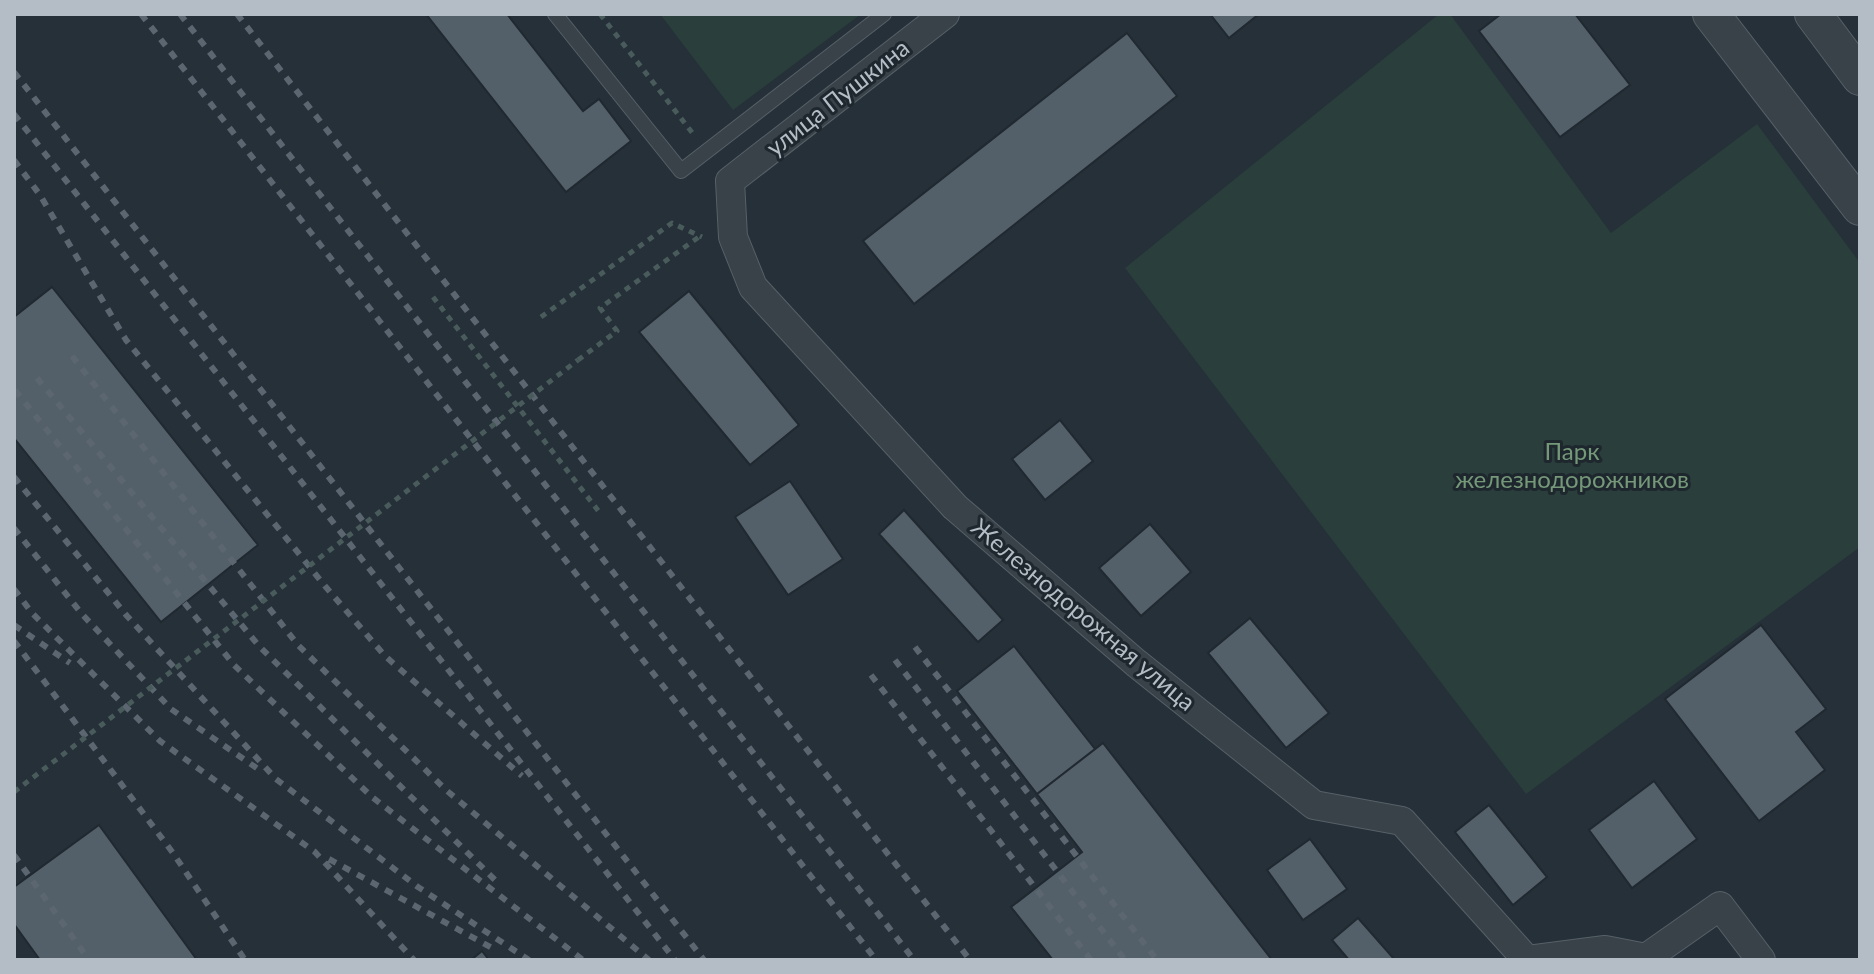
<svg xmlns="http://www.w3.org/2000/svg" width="1874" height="974" viewBox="0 0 1874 974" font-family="Lato,sans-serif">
	<rect width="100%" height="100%" fill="#253039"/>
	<path fill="#2a3e3c" d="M660,14H861L733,110Z
		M1439,14H1450L1611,233L1757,124L1860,263V547L1526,794L1125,268Z"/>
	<path fill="#535f69" stroke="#202930" stroke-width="2" d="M426,14H507L583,111L599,99L631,141L566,192Z
		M1210,14H1259L1229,38Z
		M1501,14H1575L1630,85L1560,137L1479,31Z
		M1127,33L1177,96L914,304L863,241Z
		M52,287L258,545L161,622L14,438V317Z
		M689,291L799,425L750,465L639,332Z
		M1060,420L1093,461L1045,500L1012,459Z
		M790,481L843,559L788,595L735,517Z
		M904,510L1003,620L978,642L879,534Z
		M1150,524L1191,572L1141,616L1099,568Z
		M1250,618L1329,713L1286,748L1208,653Z
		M1761,625L1826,709L1796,732L1825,770L1759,821L1665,699Z
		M1014,646L1095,749L1037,794L957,691Z
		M1103,743L1272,960H1053L1011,907L1082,852L1037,794Z
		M1654,781L1697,839L1632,888L1589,830Z
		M1489,805L1547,877L1513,905L1455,832Z
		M99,825L197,960H40L14,924V887Z
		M1310,839L1347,889L1303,920L1267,870Z
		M1358,918L1395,960H1349L1332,940Z
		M482,951L489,960H471Z"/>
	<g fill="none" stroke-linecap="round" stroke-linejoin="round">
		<defs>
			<path id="service" d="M555,14L681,171L884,14"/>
			<path id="minor" d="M945,14L730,181L733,237L753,287L955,507L1136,663L1314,805L1402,821L1527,960
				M1528,960L1605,950L1646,958L1720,906L1761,960"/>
			<path id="tertiary" d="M1711,14L1860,207
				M1813,14L1860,77"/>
		</defs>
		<use href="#service" stroke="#576067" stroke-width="16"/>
		<use href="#minor" stroke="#576067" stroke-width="30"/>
		<use href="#tertiary" stroke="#576067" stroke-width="38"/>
		<path stroke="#495b5b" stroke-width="5" stroke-dasharray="6 6" stroke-linecap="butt" d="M600,14L694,135
			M433,297L600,513
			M541,317L672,223L702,237
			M578,360L617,331L600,308L703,234"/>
		<use href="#service" stroke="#394249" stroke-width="14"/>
		<use href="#minor" stroke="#394249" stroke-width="28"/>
		<use href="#tertiary" stroke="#394249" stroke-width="36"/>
		<path stroke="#5b6670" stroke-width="6" stroke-dasharray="8 8" stroke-linecap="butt" d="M141,14L876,960
			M180,14L914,960
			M237,14L970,960
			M14,72L704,960
			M14,114L675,960
			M14,160L40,195L126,340L325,586L385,656L522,776
			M72,356L298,645L446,790L649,960
			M37,378L259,646L495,880
			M15,390L234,665L372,797L583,960
			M14,477L127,616L276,779L418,887L529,960
			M14,528L81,613L171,709L258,769
			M14,589L32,613L160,741L315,852L414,960
			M14,625L70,663
			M14,641L173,853L245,960
			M915,647L1157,960
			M895,660L1125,960
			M871,675L1091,960
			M14,855L89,960
			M329,859L494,949"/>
		<path stroke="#495b5b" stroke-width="5" stroke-dasharray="6 6" stroke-linecap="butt" d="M14,792L578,360"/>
	</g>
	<g text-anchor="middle" stroke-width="6" stroke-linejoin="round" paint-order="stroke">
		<g font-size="24" fill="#b4bdc5" stroke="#1e272e">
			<text transform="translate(838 98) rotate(-38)" y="8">улица Пушкина</text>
			<text transform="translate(1083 615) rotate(40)" y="8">Железнодорожная улица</text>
		</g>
		<g font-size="24" fill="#759879" stroke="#1e272e">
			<text x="1572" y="460">Парк<tspan x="1572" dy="28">железнодорожников</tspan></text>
		</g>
	</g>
	<rect width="1874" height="974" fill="none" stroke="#b4bdc5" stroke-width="32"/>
</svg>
